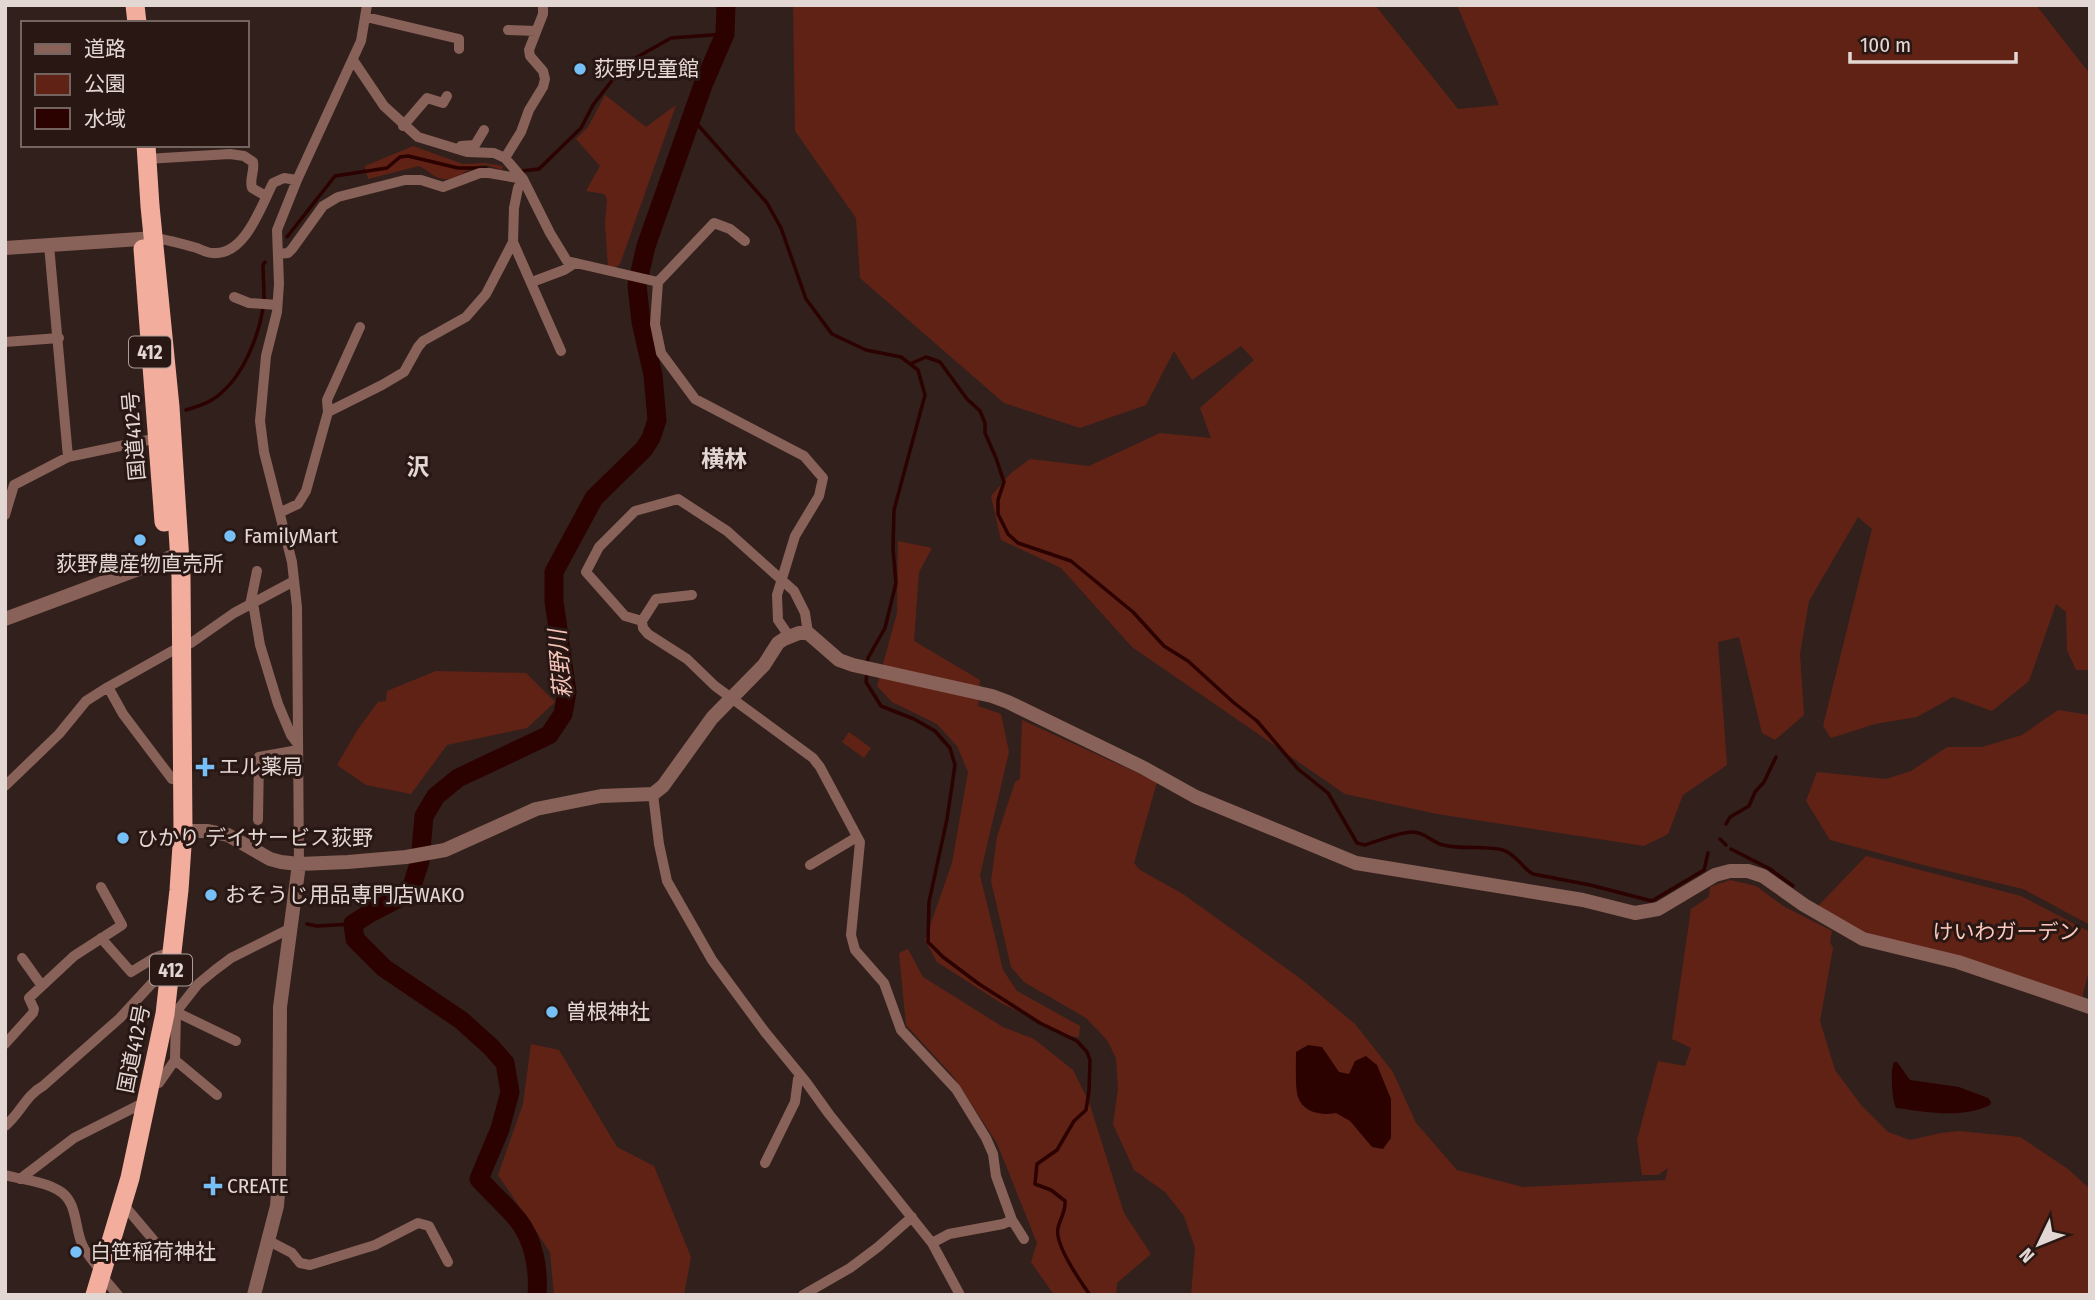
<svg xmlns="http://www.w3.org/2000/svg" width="2095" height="1300" viewBox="0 0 2095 1300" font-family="'Fira Sans Condensed','Noto Sans JP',sans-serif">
	<rect width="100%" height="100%" fill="#32201c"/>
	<path fill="#612216" d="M793,5H1375L1458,109L1499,105L1457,5H1564L1570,7L1572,5H2036L2090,74V670H2076L2067,650L2066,612L2056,604L2029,681L1992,711L1953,697L1917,717L1875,724L1831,738L1823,726L1872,529L1858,517L1809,601L1800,654L1804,715L1775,740L1762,733L1739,637L1718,642L1727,765L1683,795L1668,834L1644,846L1437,814L1345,794L1132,647L1061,568L1001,540L991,496L1011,473L1030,459L1089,466L1160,433L1211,438L1200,408L1254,360L1241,346L1192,380L1174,351L1146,405L1080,428L1004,403L860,278L856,218L795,131Z
		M605,95L646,127L676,105L620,264L614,269L608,268L605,223L607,199L604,194L586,191L600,166L576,139L588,127Z
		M413,146L463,164L485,163L503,166L502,170C497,168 491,166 486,165C470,164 459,181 443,179C433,178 428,169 419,166L368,179L365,166Z
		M898,541L932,548L919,572L914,641L980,680L978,706L1001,714L1009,752L980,875L1003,970L1017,991L1080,1026L1079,1037L1070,1036L1001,1003L937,962L925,940L952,863L968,772L957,746L937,724L892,702L877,686L897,613Z
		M436,671L526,673L555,702L527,728L447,745L411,794L366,785L337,765L358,729L378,702L386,701L387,691Z
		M2058,710L2090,715V925L2023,889L1927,866L1830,840L1806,801L1817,772L1886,779L1911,771L1947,747H1982L2022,735Z
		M1022,720L1157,782L1134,863L1140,870L1183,894L1301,979L1355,1024L1393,1072L1416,1123L1457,1170L1523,1187L1665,1180L1668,1168L1658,1175H1642L1637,1140L1658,1061L1685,1066L1691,1048L1672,1039L1691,909L1709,897L1710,887L1730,880L1756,886L1783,906L1832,931L1830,942L1833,948L1820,1021L1835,1070L1861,1105L1888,1132L1910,1140L1941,1133L1959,1131L2020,1137L2068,1169L2090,1189V1295H1191L1195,1248L1184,1216L1165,1192L1134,1170L1113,1124L1118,1089L1116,1058L1107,1040L1086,1018L1024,982L1011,967L991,881L997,837L1015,782L1020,779Z
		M849,732L871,748L864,758L842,742Z
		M1866,856L2021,896L2090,932V966L2082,998L1872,938L1818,909L1819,905Z
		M908,949L923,977L1003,1027L1034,1039L1073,1070L1089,1102L1124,1213L1151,1254L1117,1283L1116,1295H1054L1031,1262L1037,1243L997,1143L953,1076L906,1025L899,953Z
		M531,1044L559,1050L617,1147L654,1166L691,1257L684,1295H554L550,1252L498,1175L523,1104Z"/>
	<path fill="#2b0200" d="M1308,1045L1322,1047L1339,1072L1349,1074L1355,1061L1366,1056L1377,1065L1391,1099V1138L1383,1149L1372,1147L1350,1121L1336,1113C1323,1116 1303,1113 1298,1097C1295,1090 1296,1061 1296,1052Z
		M1894,1062H1897L1910,1080L1959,1087L1988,1098L1991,1102L1990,1105C1960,1119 1928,1112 1896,1108C1892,1101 1890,1070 1894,1062Z"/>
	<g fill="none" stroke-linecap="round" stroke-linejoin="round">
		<path stroke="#2b0200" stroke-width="3.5" d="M691,121L698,125L767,203L781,228L806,299L832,334L866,350L901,357L918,370L925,395L894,510L893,549L896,583L885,628L868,658L867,664
			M522,171L539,169L581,128L593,105L617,74L632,60L671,38L725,34
			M287,237L335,176L387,168L400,157L408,156L458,168H486
			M910,364L926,357L940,362L967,399L980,411L985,423V433L996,458L1004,482L998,500V514L1008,534L1018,543L1071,561L1133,612L1164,646L1188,661L1233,702L1257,721L1298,769L1328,793L1357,843L1365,845C1379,841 1398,832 1413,832C1424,832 1432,842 1443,845C1462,850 1484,845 1503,850C1516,854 1522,868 1533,874L1590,885L1652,901L1704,870L1708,853
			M186,410C199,406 212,402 221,393C245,373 262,329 264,298C264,287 263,276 263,265L265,262
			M867,672L866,682L881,706L914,719L935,731L950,748L955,765L947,819L929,902L928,942L943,957L979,984L1040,1023L1077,1041L1087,1052L1090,1060L1089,1091L1086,1110L1074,1121L1057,1150L1037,1164L1035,1184L1051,1190L1065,1201C1066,1211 1060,1219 1058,1228C1054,1244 1080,1281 1090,1295
			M1726,824L1730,817L1749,806L1755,792L1764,782L1776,757
			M1720,839L1726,845
			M1731,849L1770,869L1793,886
			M307,924L317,926L353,924"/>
		<path stroke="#2b0200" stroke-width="19" d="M537,1295C539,1270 534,1240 518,1220C506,1206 492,1193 479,1179L500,1129L510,1092L505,1063L491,1047L461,1020L384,968L355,939L353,924L370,913L397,899L412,886L420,861L424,816L436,796L458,778L549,735L563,714L567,692L554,601V572L594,498L644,449L651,438L657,420L653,375L641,322L637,285L646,246L703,85L725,34L726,5"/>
		<path stroke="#886158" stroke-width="10" d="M366,17L459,39V49
			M508,30L536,31
			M353,60L384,106L418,137L467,152L494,153L505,158L523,179L550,233L567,261L658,282L655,324L661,353L695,399L804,456L823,478L819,496L795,536L777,595L778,620L789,636
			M403,126L427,98L443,103L447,96
			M461,146L475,145L484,130
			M505,158L521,132L529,110L543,87L545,79L543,71L530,56L529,50L543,14V5
			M146,159L230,154L244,156L253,162C255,171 249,179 252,188L266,196
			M297,180L361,41L367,5
			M155,238C169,240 183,244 197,248C202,250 207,253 213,253C245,256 261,206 273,183L284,178L297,180L277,230L279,284L277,312L266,356L260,421L264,452L292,562L297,607L299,864
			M513,242L561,351
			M49,245L68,457
			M278,254L288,253L292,249L323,206L338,197L405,180H421L443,187L480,173H489L523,179L518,188L514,208L513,242L486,294L466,317L423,341L418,347L404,372L382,385L328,412L306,491L298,504L281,512
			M532,282L564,270L575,263
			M658,282L714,223L730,229L745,241
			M234,297L249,303L277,305
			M5,342L59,338
			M328,412L327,400L360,327
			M5,515L14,485L68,457L158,438
			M253,603L260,645L278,704L291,735L297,743
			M250,605L257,571
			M642,621L656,599L692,595
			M808,633L805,613L794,591L727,531L678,499L635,511L599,547L586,572L625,616L642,621L643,628L648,634L687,659L715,686L813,758L820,767L860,842L851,935L855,950L884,983L901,1030L956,1089L986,1138L993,1154L996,1176L1012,1220L1024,1239
			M108,687L123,714L172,779L184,782
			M5,786L59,734L86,701L108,687L172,651L191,643L234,613L294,581
			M653,794L659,844L667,881L712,960L765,1032L806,1082L829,1114L932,1243L960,1295
			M258,820L259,757L298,750
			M810,865L857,837
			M101,938L131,972L154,958L173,951
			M22,958L42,986
			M165,1014L176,1012L198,984L215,970L231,958L291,928
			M5,1044L33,1013L34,1009L29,998L74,956L122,925L101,887
			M175,1060L176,1012L236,1041
			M151,1084L159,1083L175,1060L217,1095
			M5,1126C20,1114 26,1095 43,1086L120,1018L155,980H169
			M765,1163L795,1102L798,1079L800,1075
			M5,1175C22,1180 43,1181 58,1190C78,1201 74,1226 82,1244C86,1254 94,1262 101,1271V1275L118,1295
			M20,1179L74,1138L147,1101
			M123,1204L161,1249
			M269,1241L292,1253L300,1263L310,1265L375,1245L418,1223L429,1226L448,1262
			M932,1243L949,1234L1003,1224L1012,1220
			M803,1295L850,1268L878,1247L912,1217"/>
		<path stroke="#886158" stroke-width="14" d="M5,248L155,238
			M5,619L179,554
			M183,831H208L228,835L270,859L281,862L299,864L348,862L406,857L445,850L536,809L601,796L653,794L663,786L712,718L764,665L778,643L784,639L799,633H808L839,660L853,665L992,696L1008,702L1142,767L1196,797L1356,863L1583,900L1635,913L1658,909L1715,875L1730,871H1748L1763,876L1804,905L1863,939L1958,962L2090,1007
			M254,1295L277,1206L279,1180L280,1007L299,864"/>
		<path stroke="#f3ad9d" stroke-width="19" d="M135,5L137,23
			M143,249L164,522
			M95,1295L130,1178L165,1014L179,890L183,831L181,577L170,407L150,206L146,145"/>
	</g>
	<g fill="#77bff7" stroke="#281713" stroke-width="2.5">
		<circle cx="580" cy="69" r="7"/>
		<circle cx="230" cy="536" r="7"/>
		<circle cx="140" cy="540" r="7"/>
		<path d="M201.5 756.5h7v7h7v7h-7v7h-7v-7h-7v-7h7z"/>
		<circle cx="123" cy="838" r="7"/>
		<circle cx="211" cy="895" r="7"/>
		<circle cx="552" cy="1012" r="7"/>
		<path d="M209.5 1175.5h7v7h7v7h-7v7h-7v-7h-7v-7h7z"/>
		<circle cx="76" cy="1252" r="7"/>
	</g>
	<g text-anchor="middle" stroke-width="6" stroke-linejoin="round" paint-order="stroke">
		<g fill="#281713" stroke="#ab9d9a" stroke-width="2">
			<rect x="129" y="336.5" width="42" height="31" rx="5"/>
			<rect x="150" y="954.5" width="42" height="31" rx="5"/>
		</g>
		<g font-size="19" font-weight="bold" fill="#e3d7d4">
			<text x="150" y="359">412</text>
			<text x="171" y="977">412</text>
		</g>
		<g font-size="21" fill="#e3d7d4" stroke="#281713" text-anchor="start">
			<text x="594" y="76">荻野児童館</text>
			<text x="244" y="543">FamilyMart</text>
			<text x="140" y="571" text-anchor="middle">荻野農産物直売所</text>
			<text x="219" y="774">エル薬局</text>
			<text x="137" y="845">ひかり デイサービス荻野</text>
			<text x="225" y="902">おそうじ用品専門店WAKO</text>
			<text x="566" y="1019">曽根神社</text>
			<text x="227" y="1193">CREATE</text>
			<text x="90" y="1259">白笹稲荷神社</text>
		</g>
		<g font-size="21" fill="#e3d7d4" stroke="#281713">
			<text transform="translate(134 436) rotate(-95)" y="7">国道412号</text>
			<text transform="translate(134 1049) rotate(-79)" y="7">国道412号</text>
		</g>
		<g font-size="21" fill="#fcc9be" stroke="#281713">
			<text x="2006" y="939">けいわガーデン</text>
		</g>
		<g font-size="23" font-weight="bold" fill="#e3d7d4" stroke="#281713">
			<text x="724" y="467">横林</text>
			<text x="418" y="475">沢</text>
		</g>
		<g font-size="23" font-style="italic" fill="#f5c3b8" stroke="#281713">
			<text transform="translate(560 664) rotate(-95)" y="8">萩野川</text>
		</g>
	</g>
	<rect width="2095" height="1300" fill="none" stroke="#e3d7d4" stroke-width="14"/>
	<rect x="21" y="21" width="228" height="126" fill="#281713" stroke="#736460" stroke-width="2"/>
	<rect x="35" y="44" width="35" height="10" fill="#886158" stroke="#736460" stroke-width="2"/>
	<text x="84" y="56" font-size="21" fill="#e3d7d4">道路</text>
	<rect x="35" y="74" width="35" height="21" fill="#612216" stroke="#736460" stroke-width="2"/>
	<text x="84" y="91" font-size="21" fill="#e3d7d4">公園</text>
	<rect x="35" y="108" width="35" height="21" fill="#2b0200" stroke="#736460" stroke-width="2"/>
	<text x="84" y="126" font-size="21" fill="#e3d7d4">水域</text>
	<g transform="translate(2039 1244) rotate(227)" stroke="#281713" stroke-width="5" paint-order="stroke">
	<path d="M0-5L12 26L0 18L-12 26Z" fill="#e3d7d4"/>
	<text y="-10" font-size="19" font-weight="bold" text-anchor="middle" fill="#e3d7d4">N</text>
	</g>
	<path d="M1850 52v10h166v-10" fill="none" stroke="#e3d7d4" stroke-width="3.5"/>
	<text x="1860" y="52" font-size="21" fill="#e3d7d4" stroke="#281713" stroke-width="5" paint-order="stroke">100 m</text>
</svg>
